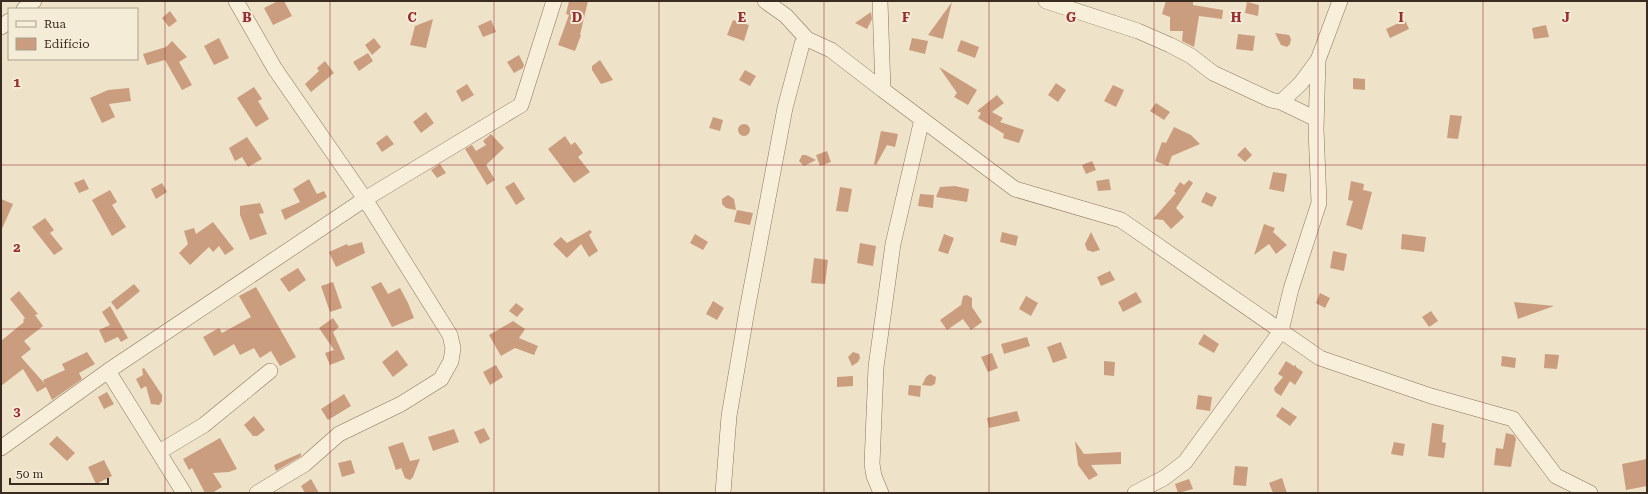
<svg xmlns="http://www.w3.org/2000/svg" width="1648" height="494" viewBox="0 0 1648 494" font-family="'Roboto Serif',serif">
	<rect width="100%" height="100%" fill="#eee2c8"/>
	<path fill="#cb9d7f" d="M278,1H284L292,16L273,25L264,8Z
		M569,1H588L580,35H581L575,51L558,45L569,15L566,14Z
		M1166,1H1193V5L1223,10L1222,19L1199,16L1194,47L1182,41L1183,31H1170V17L1162,14Z
		M952,2L943,39L928,35Z
		M1247,2L1259,5L1258,16L1245,13Z
		M170,11L177,21L169,27L162,18Z
		M871,12L872,19L867,29L855,23Z
		M433,19L426,48L410,45L415,26Z
		M491,20L496,32L483,37L478,26Z
		M733,20L749,25L744,41L727,35Z
		M1405,20L1409,29L1390,38L1386,29Z
		M1546,25L1549,37L1534,39L1532,28Z
		M1275,33L1289,35L1291,39L1290,44L1287,47L1281,45Z
		M1238,34L1255,36L1253,51L1236,49Z
		M219,38L229,58L214,65L204,46Z
		M374,38L381,47L372,55L365,45Z
		M912,38L928,41L925,54L909,50Z
		M961,40L979,47L975,58L957,51Z
		M172,41L187,57L179,62L192,85L182,90L165,60L147,65L143,54L166,47Z
		M368,53L373,61L359,71L353,62Z
		M519,55L524,65L523,68L514,73L507,62Z
		M600,60L613,80L601,84L592,70V66Z
		M325,61L334,73L311,92L305,84L319,71L317,68Z
		M939,67L977,90L968,105L954,97L957,93Z
		M745,70L756,76L750,86L739,80Z
		M1353,78L1365,79V90L1353,89Z
		M1056,83L1066,90L1058,102L1048,95Z
		M467,84L474,95L462,102L456,91Z
		M1113,85L1124,90L1116,107L1104,101Z
		M254,87L262,99L258,101L269,119L256,127L237,98Z
		M129,88L131,101L109,104L115,117L102,123L90,98L108,90Z
		M997,95L1004,103L992,112L1003,118L1000,122L1024,130L1019,143L1003,138L1004,134L978,118L981,113L977,111Z
		M1156,103L1170,112L1164,120L1150,111Z
		M426,112L434,123L421,133L413,122Z
		M1450,115L1462,116L1458,139L1447,138Z
		M713,117L723,120L720,131L709,128Z
		M738 130a6 6 0 1 1 12 0a6 6 0 1 1-12 0Z
		M1174,127L1191,135L1200,144L1172,156L1168,166L1155,161L1162,142L1166,143Z
		M881,131L898,134L895,147L887,145L876,165L874,164Z
		M491,134L504,148L486,165L495,180L487,185L465,149L472,145L476,151L486,145L483,141Z
		M387,135L394,144L382,152L376,143Z
		M565,136L571,145L575,142L583,153L578,157L590,172L574,183L548,149Z
		M247,137L262,159L248,167L242,157L235,161L229,148Z
		M1245,147L1252,155L1245,162L1237,155Z
		M827,151L831,162L820,166L816,155Z
		M802,155H806L816,160L804,166L799,161Z
		M1092,161L1096,170L1086,174L1082,165Z
		M440,164L446,173L437,178L431,170Z
		M1273,172L1287,174L1284,192L1269,189Z
		M84,179L89,189L79,193L74,183Z
		M309,179L317,194L324,191L327,197L285,220L281,210L300,202L293,189Z
		M1109,179L1111,190L1098,191L1096,181Z
		M1189,180L1193,183L1176,208L1184,217L1171,229L1163,220L1153,219L1176,193L1174,191L1180,182L1184,185Z
		M1351,181L1364,184L1363,190L1372,192L1362,230L1346,225L1353,201L1348,200Z
		M514,182L525,199L516,205L505,187Z
		M162,183L167,192L156,199L151,189Z
		M955,186L969,189L967,202L936,197L940,187Z
		M840,187L852,189L848,212L836,211Z
		M110,190L117,202L112,205L126,227L112,236L92,200Z
		M1206,192L1217,197L1212,207L1201,202Z
		M920,194L934,195L933,208L918,206Z
		M728,195L734,199L736,210L726,208L722,204V199Z
		M1,199L13,204L1,231Z
		M260,203L264,213L259,214L267,234L250,240L240,215V206Z
		M737,210L753,213L750,225L734,222Z
		M45,218L54,230L50,233L63,249L54,255L32,227Z
		M213,222L234,249L225,255L219,246L213,252L209,247L190,265L179,253L188,244L184,231L194,228L196,234Z
		M1264,224L1275,228L1273,232L1287,245L1276,254L1269,244L1254,255Z
		M590,230L592,232L589,235L598,251L589,257L581,244L567,258L553,244L561,237L567,243Z
		M1002,232L1018,236L1016,246L1000,242Z
		M1091,232L1100,250L1093,252L1087,250L1085,244Z
		M695,234L708,242L703,250L690,243Z
		M944,234L954,238L948,254L938,251Z
		M1402,234L1426,237L1424,252L1401,249Z
		M362,242L365,253L336,267L329,252L347,244L348,246Z
		M860,243L876,246L873,266L857,263Z
		M1333,251L1347,254L1344,271L1330,268Z
		M814,258L828,260L825,284L811,283Z
		M298,268L306,280L289,292L280,279Z
		M1110,271L1115,280L1101,286L1097,277Z
		M333,282L342,308L330,312L321,286Z
		M381,282L388,294L400,288L408,303L414,318L392,327L371,287Z
		M134,284L140,291L117,310L111,302Z
		M256,287L296,357L280,366L271,351L260,358L254,348L240,355L234,344L214,356L203,337L219,328L222,333L251,317L239,296Z
		M19,291L38,314L35,315L43,326L24,341L31,349L21,357L45,384L43,380L65,370L62,364L87,352L95,364L79,373L82,379L52,400L46,387L37,392L23,369L1,386V341L24,322L23,320L25,318L10,299Z
		M1136,292L1142,302L1123,312L1118,302Z
		M1320,293L1330,298L1325,308L1316,303Z
		M967,295L972,298V307L982,322L971,330L963,319L947,330L940,320L961,305L963,296Z
		M1026,296L1038,303L1031,316L1019,309Z
		M713,301L724,308L717,320L706,314Z
		M1514,302L1554,306L1518,319Z
		M516,303L524,309L517,317L509,311Z
		M110,306L128,338L121,342L118,337L105,343L99,330L110,325L102,312Z
		M1431,311L1438,321L1429,327L1422,317Z
		M333,318L339,327L333,332L345,359L330,365L325,353L334,350L319,328Z
		M513,321L525,329L519,338L538,346L534,355L515,348L501,356L489,335Z
		M1204,334L1219,344L1214,353L1198,344Z
		M1027,337L1030,346L1004,354L1001,344Z
		M1061,342L1067,358L1053,363L1047,347Z
		M397,350L408,365L393,377L382,362Z
		M853,352L859,354L860,358L858,362L852,366L848,357Z
		M992,353L998,368L988,372L981,357Z
		M1545,354L1559,355L1557,369L1544,368Z
		M1502,356L1516,358L1515,368L1501,366Z
		M1104,361L1115,362L1114,376L1104,375Z
		M1286,361L1294,366L1296,365V367L1303,372L1295,385L1290,381L1281,396L1275,392L1274,388L1283,377L1278,374Z
		M496,365L503,377L490,385L483,372Z
		M144,368L162,395V401L159,405L151,404L146,386L141,389L136,379L143,375L142,369Z
		M930,374L936,377L935,384L931,386L922,385L926,377Z
		M853,376V386L837,387V377Z
		M909,385L921,386L920,397L908,395Z
		M107,392L114,404L104,409L98,397Z
		M344,394L351,406L328,420L321,409Z
		M1198,395L1212,397L1210,411L1196,409Z
		M1282,407L1297,417L1290,426L1276,416Z
		M1017,411L1020,421L989,428L987,418Z
		M254,416L265,430L257,436H253L244,425Z
		M1432,423L1444,425L1442,442L1446,443L1444,458L1428,456Z
		M484,428L490,439L480,444L474,432Z
		M454,429L459,442L433,451L428,437Z
		M1506,433L1514,435L1516,439L1511,467L1494,465L1496,448L1503,449Z
		M57,436L75,453L67,461L49,444Z
		M220,438L237,469L229,472L213,473L222,487L212,493H205L192,468L189,470L183,459Z
		M1075,441L1084,454L1121,452V464L1091,465L1098,475L1089,480L1078,465Z
		M403,442L410,461L420,459L413,477L410,480L405,478L401,468L396,470L388,447Z
		M1394,442L1405,444L1403,456L1391,454Z
		M301,453V455L300,457L276,471L274,465Z
		M1647,459V486L1626,490L1622,464Z
		M104,460L112,476L96,484L88,467Z
		M351,460L355,473L342,477L338,463Z
		M1235,466L1248,467L1246,486L1233,485Z
		M1282,478L1287,493H1273L1269,483Z
		M311,479L319,493H305L301,486Z
		M1189,479L1193,489L1178,493L1175,484Z"/>
	<g fill="none" stroke-linecap="round" stroke-linejoin="round">
		<defs>
			<path id="minor" d="M236,1L275,69L365,199L450,335L453,348L451,361L441,379L401,404L339,434L305,464L257,493
				M765,1L786,16L807,39
				M880,1L883,90L1015,189L1121,220L1320,358L1431,396L1513,419L1556,476L1590,493
				M1046,1L1138,31L1170,45L1191,56L1213,73L1271,100L1281,102L1301,83L1318,60
				M24,9L34,1
				M1,27L9,21
				M1281,102L1316,119
				M108,371L184,493
				M1,448L108,371L365,199L521,105L554,1
				M159,452L204,425L270,371
				M723,493L729,416L747,310L785,108L802,44L807,39L831,50L883,90
				M881,493L874,476L872,464L876,367L893,244L922,119
				M1135,493L1164,478L1185,462L1281,331L1291,289L1319,203L1316,129L1318,60L1340,1"/>
		</defs>
		<use href="#minor" stroke="#8a745d" stroke-width="16"/>
		<use href="#minor" stroke="#f8efdb" stroke-width="15"/>
	</g>
	<path fill="none" stroke="#982e31" stroke-width="1" stroke-opacity="0.55" d="M165,1V493M330,1V493M494,1V493M659,1V493M824,1V493M989,1V493M1154,1V493M1318,1V493M1483,1V493M1,165H1647M1,329H1647"/>
	<g font-size="13" text-anchor="middle" font-weight="bold" fill="#982e31" stroke="#f5ecd7" stroke-width="4" stroke-linejoin="round" paint-order="stroke">
		<text x="247" y="22">B</text>
		<text x="412" y="22">C</text>
		<text x="577" y="22">D</text>
		<text x="742" y="22">E</text>
		<text x="906" y="22">F</text>
		<text x="1071" y="22">G</text>
		<text x="1236" y="22">H</text>
		<text x="1401" y="22">I</text>
		<text x="1566" y="22">J</text>
		<text x="17" y="87">1</text>
		<text x="17" y="252">2</text>
		<text x="17" y="416">3</text>
	</g>
	<rect width="1648" height="494" fill="none" stroke="#3a2c20" stroke-width="4"/>
	<rect x="8" y="8" width="130" height="52" fill="#f5ecd7" stroke="#aa9f8e"/>
	<rect x="16" y="21" width="20" height="6" fill="#f8efdb" stroke="#aa9f8e"/>
	<text x="44" y="28" font-size="12" fill="#3a2c20">Rua</text>
	<rect x="16" y="38" width="20" height="12" fill="#cb9d7f" stroke="#aa9f8e"/>
	<text x="44" y="48" font-size="12" fill="#3a2c20">Edifício</text>
	<path d="M10 478v6h98v-6" fill="none" stroke="#3a2c20" stroke-width="2"/>
	<text x="16" y="478" font-size="12" fill="#3a2c20" stroke="#f5ecd7" stroke-width="3" paint-order="stroke">50 m</text>
</svg>
